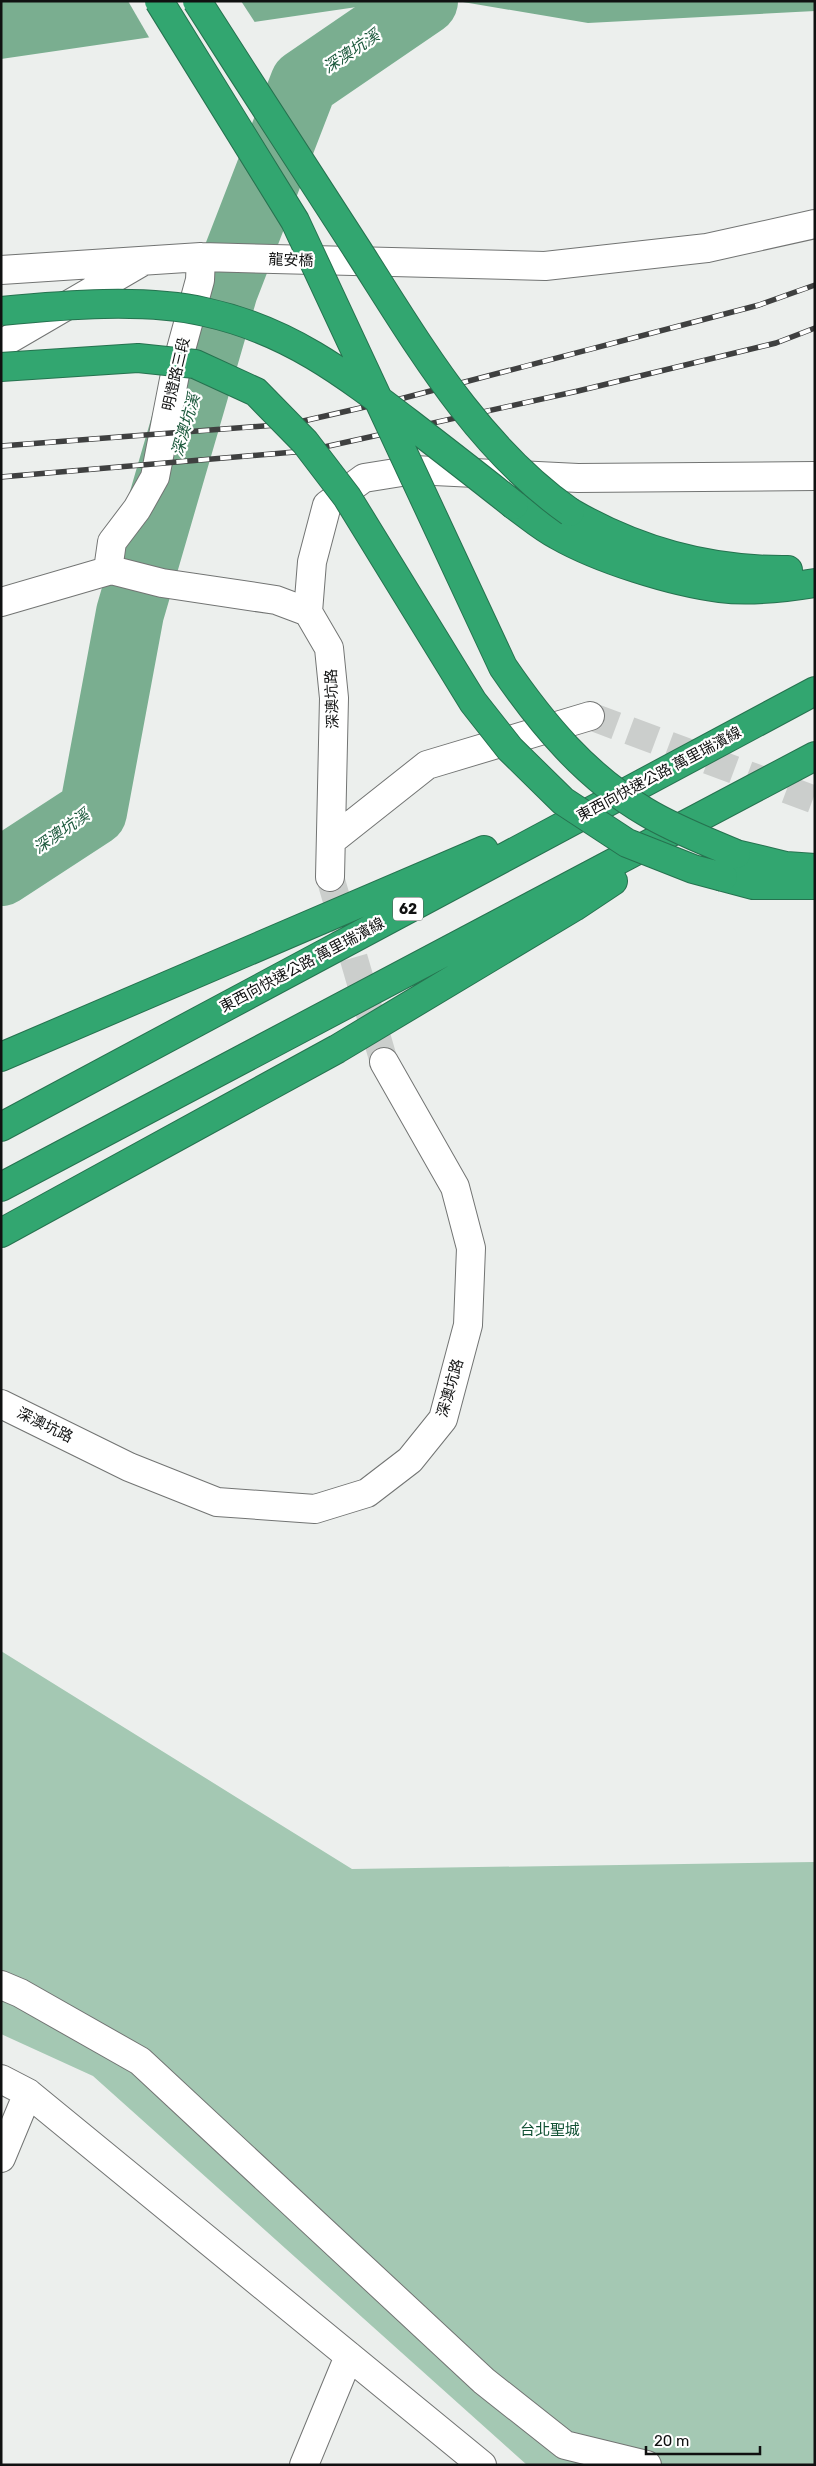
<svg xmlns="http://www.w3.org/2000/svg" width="816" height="2466" viewBox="0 0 816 2466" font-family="Rubik,'Noto Sans TC',sans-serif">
	<rect width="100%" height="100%" fill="#ecefed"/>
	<path fill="#a4c8b3" d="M1,1651L352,1869L815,1862V2465H527L93,2076L1,2034Z"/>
	<path fill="#7aae90" d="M1,1H398L1,59Z
		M457,1H815V11L588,23Z"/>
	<path fill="#ecefed" d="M128,1H241L256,24L150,39Z"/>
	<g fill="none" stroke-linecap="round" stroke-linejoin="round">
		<path stroke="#7aae90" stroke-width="68" d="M1,872L93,812L130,613L224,290L304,83L424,1"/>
		<path stroke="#cbcecc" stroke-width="28" stroke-dasharray="28 14" stroke-linecap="butt" d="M590,716L815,800
			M330,877L384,1062"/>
		<defs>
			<path id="minor" d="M1,270L201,257L545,266L707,248L815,224
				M1,344L140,263
				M111,570L162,583L276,600L308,612L329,648L334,698L330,877
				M111,570L109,563L112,542L137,509L155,477L177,364L200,280L201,257
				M1,602L111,570
				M308,612L312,562L327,505L364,478L414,470L578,478L815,476
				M331,841L427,765L590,716
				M1,1404L129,1467L217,1502L315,1509L367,1493L410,1460L443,1419L468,1325L471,1248L455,1187L384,1062
				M1,1985L20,1993L140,2061L484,2381L565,2445L647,2465
				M1,2079L28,2093L482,2465
				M1,2158L28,2093
				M304,2465L349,2356"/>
			<path id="highway" d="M514,505C528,515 542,527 557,535C599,559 672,582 720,588C751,592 784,588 815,583
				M570,512C637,551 711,571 788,570
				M736,854L786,866L815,868
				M723,877L753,885H815
				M1,1057L484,850
				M1,1127L815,691
				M1,1187L815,756
				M1,1233L337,1049L574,907L613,881"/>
		</defs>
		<use href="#minor" stroke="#727473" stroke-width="30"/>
		<use href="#highway" stroke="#26724f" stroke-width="30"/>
		<use href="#minor" stroke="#fff" stroke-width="28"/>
		<use href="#highway" stroke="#32a670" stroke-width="28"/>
		<defs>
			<path id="rail" d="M1,446L290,424L400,399L759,305L815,285
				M1,477L306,451L578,391L776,343L815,328"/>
		</defs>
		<use href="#rail" stroke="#3f4040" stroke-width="5.5"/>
		<use href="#rail" stroke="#fff" stroke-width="4" stroke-dasharray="11" stroke-linecap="butt"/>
		<defs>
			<path id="highway-bridge" d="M159,1L295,221L503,667C542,724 586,777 646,812C674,829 706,841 736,854
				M197,1C250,84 304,167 357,249C418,344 476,446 570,512
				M1,311C64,305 144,298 205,312C288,330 344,373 409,423C444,450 479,477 514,505
				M1,367L138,358L195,364L256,392L305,442L347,497L473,702L510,749L563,801L627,843L693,869L723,877"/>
		</defs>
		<use href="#highway-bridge" stroke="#26724f" stroke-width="30" stroke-linecap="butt"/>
		<use href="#highway-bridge" stroke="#32a670" stroke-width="28"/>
	</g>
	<g text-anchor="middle" stroke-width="4.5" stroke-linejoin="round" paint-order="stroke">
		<rect fill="#fff" stroke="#585858" stroke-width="1" x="393" y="897.5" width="30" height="23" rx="4"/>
		<g font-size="14" font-weight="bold" fill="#101111">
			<text x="408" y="914">62</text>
		</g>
		<g font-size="15" fill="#101111" stroke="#fff">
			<text transform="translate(291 260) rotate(2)" y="5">龍安橋</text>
			<text transform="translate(176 374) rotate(-77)" y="5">明燈路三段</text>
			<text transform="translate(332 699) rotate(-92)" y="5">深澳坑路</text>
			<text transform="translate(659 774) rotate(-28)" y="5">東西向快速公路 萬里瑞濱線</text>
			<text transform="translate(302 965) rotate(-28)" y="5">東西向快速公路 萬里瑞濱線</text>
			<text transform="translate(450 1388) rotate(-74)" y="5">深澳坑路</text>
			<text transform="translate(45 1425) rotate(26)" y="5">深澳坑路</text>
		</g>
		<g font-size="15" fill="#125235" stroke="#fff">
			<text x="550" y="2135">台北聖城</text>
		</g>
		<g font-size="16" font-style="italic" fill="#1c593c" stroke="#fff">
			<text transform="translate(351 51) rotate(-34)" y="6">深澳坑溪</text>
			<text transform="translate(185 425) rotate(-74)" y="6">深澳坑溪</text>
			<text transform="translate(61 831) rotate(-35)" y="6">深澳坑溪</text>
		</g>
	</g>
	<rect width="816" height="2466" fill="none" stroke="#101111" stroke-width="5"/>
	<path d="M646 2446v8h114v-8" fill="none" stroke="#101111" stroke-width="2.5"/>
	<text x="654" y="2446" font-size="15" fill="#101111" stroke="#ffffff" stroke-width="4" paint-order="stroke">20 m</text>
</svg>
